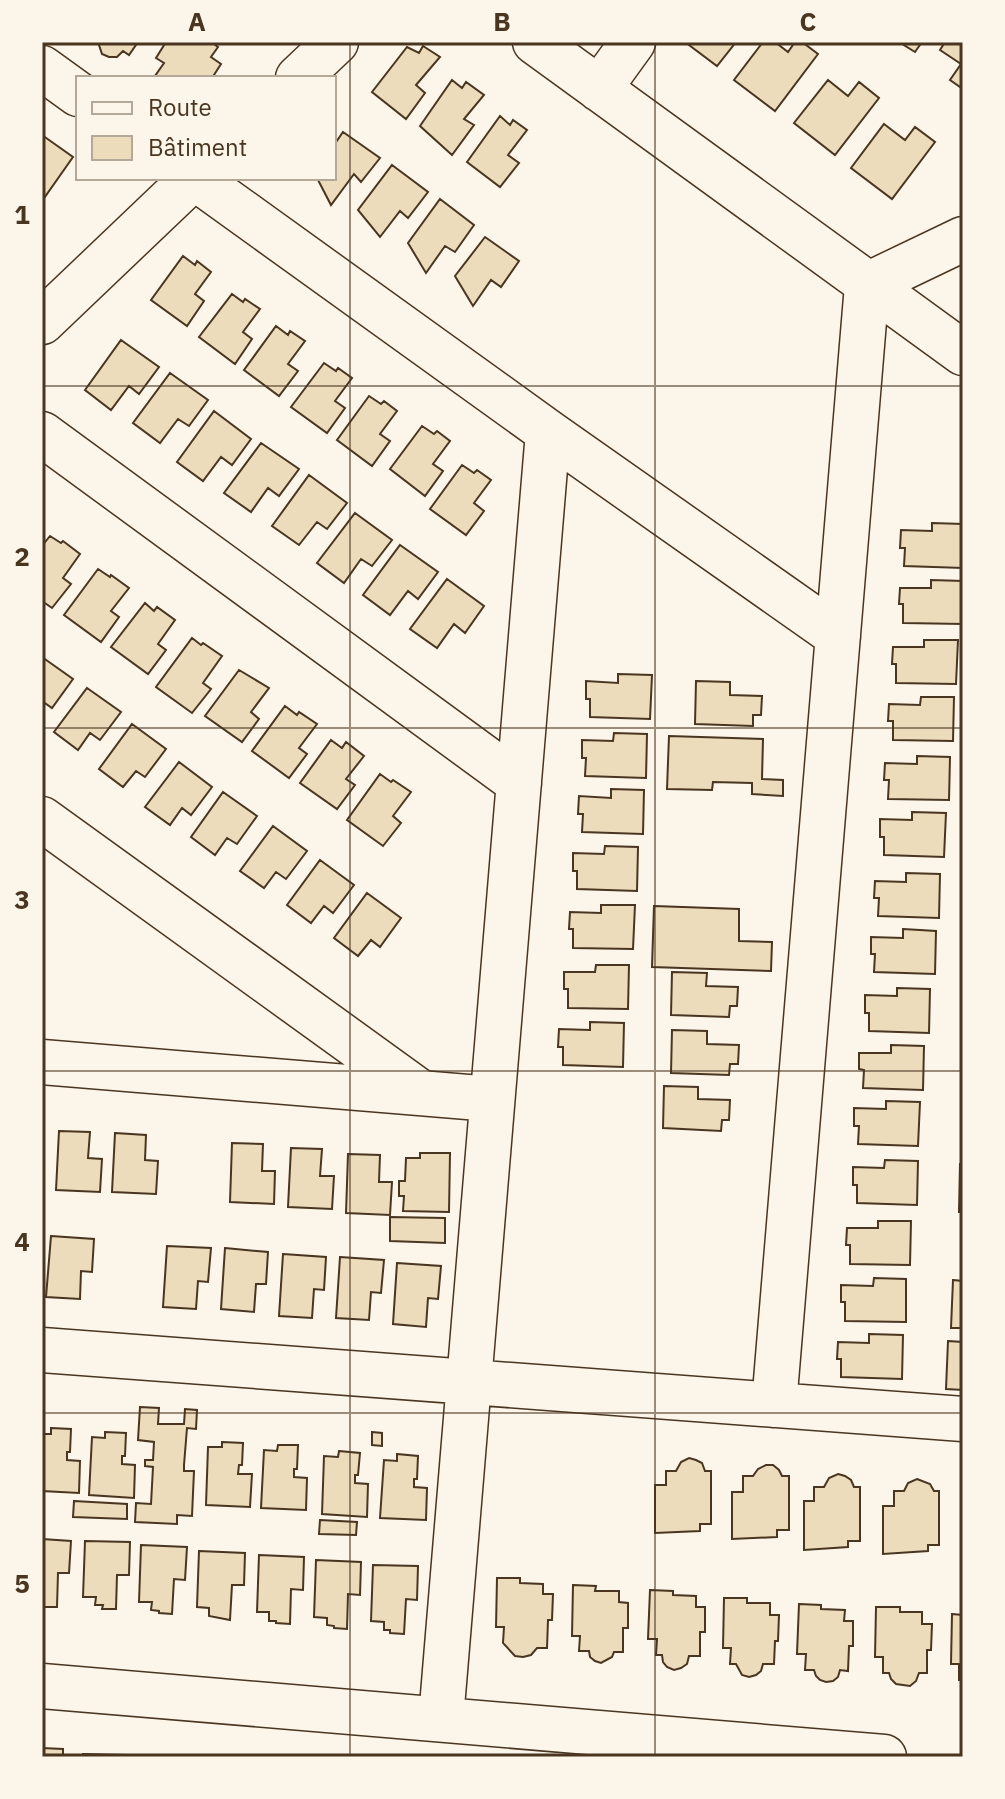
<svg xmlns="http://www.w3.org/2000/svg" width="1005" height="1799" viewBox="0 0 1005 1799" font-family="'IBM Plex Sans',sans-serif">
	<rect width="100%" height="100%" fill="#fbf6e9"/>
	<path fill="#ecdcbc" stroke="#4a3520" stroke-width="2" d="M98,42H138L129,55L123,51L117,57H109L102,54Z
		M166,42H211L218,47L211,57L221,64L212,78H158L155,76L164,63L156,58Z
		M685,42H736L717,66Z
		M763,42H775L788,52L795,42H802L818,54L775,111L734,80Z
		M899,42H922L915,52Z
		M945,42H963V89L950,80L961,64L940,50Z
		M423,46L440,57L416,85L425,93L406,119L372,92L407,47L419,53Z
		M452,80L462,88L466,82L484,95L464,119L474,125L452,155L420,126Z
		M828,80L848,96L859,82L879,98L835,155L794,123Z
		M500,116L510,125L513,120L527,130L508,155L519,163L500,187L467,162Z
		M884,124L905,140L915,127L935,142L892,199L851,168Z
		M343,132L380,158L361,182L354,174L331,205L317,178H334V145Z
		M42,135L73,157L42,201Z
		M392,165L428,192L408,218L400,211L380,237L358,210Z
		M440,199L474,225L455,252L445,246L426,273L408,243Z
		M485,237L519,261L501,287L491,280L473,306L455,276Z
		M183,256L195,265L197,261L211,272L195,294L204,301L187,326L151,300Z
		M232,294L243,302L245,299L260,309L243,332L252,339L235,364L199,337Z
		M276,326L288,335L290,331L305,341L288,364L298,371L279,396L244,370Z
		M121,340L159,367L139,394L129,386L111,410L85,390Z
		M324,363L336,371L338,368L352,378L335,401L345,408L327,433L291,407Z
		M170,373L208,400L189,426L178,419L160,443L133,423Z
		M369,396L381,404L384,401L397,411L380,434L390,441L372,466L337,440Z
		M214,411L251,439L232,465L221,457L203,481L177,462Z
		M422,426L434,434L437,431L450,441L433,464L443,471L425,496L390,469Z
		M261,443L299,469L279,496L268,488L251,512L224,493Z
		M462,465L474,473L477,470L491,480L474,503L484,511L466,535L430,509Z
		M309,475L347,503L327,529L317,522L299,545L272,526Z
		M355,513L392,540L372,566L361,559L344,583L317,563Z
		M932,523L963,524V568L904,566L905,548H900L901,530L932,531Z
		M50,536L61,543L63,541L80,554L63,578L71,584L52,608L42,601V546Z
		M400,545L438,572L418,599L408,591L390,615L363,595Z
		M98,569L110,577L111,575L129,588L111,611L119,617L101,642L64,615Z
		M447,579L484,606L465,633L454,624L437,648L410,629Z
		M931,580L963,581V624L903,623V604H899L900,588H931Z
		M145,603L154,611L157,607L175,620L158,644L166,650L148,674L111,647Z
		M192,638L201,645L203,643L222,656L203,683L211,689L192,713L156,687Z
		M924,640H958L956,684L896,683V664H892L893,647H924Z
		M42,657L73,679L52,708L42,701Z
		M239,670L269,688L251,712L259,719L242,742L205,716Z
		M618,674L652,675L650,719L590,717V699H586V681L618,683Z
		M696,681L730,682V695L762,696L761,715H753V726L695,724Z
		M87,688L121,712L100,740L90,733L78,750L54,732Z
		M921,697H954L953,741L893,740V721H888L889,704L920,705Z
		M285,706L297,715L299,712L317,724L299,748L307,754L289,778L252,751Z
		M132,724L166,749L145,777L136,771L123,787L99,769Z
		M614,733L647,734L646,778L585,776L586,758H582V740L613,741Z
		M669,736L763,739L762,779L783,780V796L752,794V783L713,782L712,790L667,789Z
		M331,740L342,748L346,742L364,756L346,779L355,785L337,809L300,783Z
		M917,756L950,757L949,800L888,799L889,780H884L885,763L917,764Z
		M179,762L212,787L191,815L182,808L170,825L145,807Z
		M380,774L391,782L393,780L411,792L393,816L401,823L383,846L347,820Z
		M611,789L644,790L643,834L582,832L583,814H578L579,796L611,798Z
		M223,792L257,816L237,844L227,838L215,855L191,837Z
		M912,812L946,813L944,857L884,855V837H880V819L912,820Z
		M273,826L307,851L286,879L276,872L264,888L240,871Z
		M605,846L638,847L637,891L577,889V871H573V853L604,854Z
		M320,860L354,885L333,913L324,906L311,923L287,905Z
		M906,873L940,874L939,918L878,916L879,898H874L875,881L906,882Z
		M367,893L401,918L380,947L371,940L358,956L334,938Z
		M601,905H635L633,949L573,948V929H569L570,912L601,913Z
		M654,906L739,909V941L772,942L771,971L652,967Z
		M903,929L936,931L935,974L874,972L875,954H871V937L903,938Z
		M596,965H629L628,1009L568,1008V989H564V972H595Z
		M672,972L707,973L706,986L738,987L737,1006H730L729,1017L671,1015Z
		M897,988L930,989L929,1033L869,1031V1013H865V995L897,996Z
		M590,1022L624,1023L623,1067L563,1065V1047H558L559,1029L590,1030Z
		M672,1030L707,1031V1044L739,1045L738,1064H730L729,1075L671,1073Z
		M891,1045L924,1046L923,1090L863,1088L864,1070L859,1069V1053H891Z
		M664,1086L698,1087V1099L730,1100L729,1120H722L721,1131L663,1128Z
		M886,1101L920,1102L918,1146L858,1144L859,1126H854V1108L886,1109Z
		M59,1131L90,1132L88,1158L102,1159L100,1192L56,1190Z
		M115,1133L146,1135L145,1160L158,1161L156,1194L112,1192Z
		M232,1143L263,1144L262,1171H275L274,1204L230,1202Z
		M291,1148L322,1149L320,1176H334L332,1209L288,1207Z
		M420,1153H450L449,1212L403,1211L404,1196H399V1181H405L406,1158H420Z
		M348,1154L380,1155L379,1182H392L390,1215L346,1213Z
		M885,1160L918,1161L917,1205L857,1203V1185H853V1167L884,1168Z
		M960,1164H963V1212H959Z
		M390,1217L445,1218V1243L390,1241Z
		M878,1221H911L910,1265L850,1264V1245H846L847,1228H878Z
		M51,1236L94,1239L92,1272L81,1271L80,1299L46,1297Z
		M167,1246L211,1248L208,1282L198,1281L196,1309L163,1307Z
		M225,1248L268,1252L266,1284H256L254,1312L221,1309Z
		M283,1254L326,1257L324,1290L314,1289L312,1318L279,1316Z
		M340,1257L384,1260L381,1293L371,1292L369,1320L336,1318Z
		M397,1263L441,1266L438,1299L428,1298L426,1327L393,1324Z
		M874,1278L906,1279V1322L845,1321V1302H841V1285L873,1286Z
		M953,1280L963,1281V1328H951Z
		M869,1334L903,1335L902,1379L841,1377V1359H837L838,1342L869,1343Z
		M948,1341L963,1342V1390L946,1389Z
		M140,1407L159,1408L158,1424H184L185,1409L197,1410L196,1429L187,1428L184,1465V1471H194L192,1516L177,1515V1524L135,1522L136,1503L151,1504L153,1467L145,1466V1460H153L154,1442L138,1440Z
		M51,1428L71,1429L70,1452H67V1460L80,1461L79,1493L42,1491V1434H51Z
		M105,1432L126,1433L125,1456H122V1464L135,1465L134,1498L89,1495L92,1437L105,1438Z
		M372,1432L382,1433V1446L372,1445Z
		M222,1442L243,1443L242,1465H239L238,1474H252L250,1507L206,1505L208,1447H222Z
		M278,1445H298L297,1469H294V1477L307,1478L306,1510L261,1508L264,1450L277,1451Z
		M339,1451L360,1453L358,1475H355V1483L368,1484L367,1517L322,1514L324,1456L338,1457Z
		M397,1454L418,1456L417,1479H414V1487L427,1488L426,1520L380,1518L384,1460L397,1461Z
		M689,1458L696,1460L702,1463L705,1471H711V1524H700V1531L655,1533V1485H666V1471H676L681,1462Z
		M766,1465H773L779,1470L782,1476H789V1530H777V1537L732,1539V1492H743V1476H753L758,1469Z
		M838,1474L845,1476L851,1480L854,1487H860V1541H848V1547L804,1550V1501H814V1487H824L829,1478Z
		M917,1479L930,1484L934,1491H939V1545H928V1551L883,1554V1506H894V1491H904L908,1483Z
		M74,1501L127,1504V1519L73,1517Z
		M961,1511H963V1559H961Z
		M320,1520L357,1522L356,1535L319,1534Z
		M42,1539L71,1541L69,1573H58L57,1607H43L42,1604Z
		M85,1541L130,1542L129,1575H117L116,1609H102L103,1605H95L96,1597H83Z
		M141,1545L187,1547L185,1580L174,1579L172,1614L159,1613V1611L151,1610L152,1602H139Z
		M199,1551L245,1553L244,1585H232L230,1620L209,1616V1608L197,1607Z
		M259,1555L304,1557L303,1590L291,1589L290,1624L276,1623V1621H269V1612H257Z
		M316,1560L361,1562L360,1595L348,1594L347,1629L334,1628V1626L327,1625V1618L314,1617Z
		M373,1565L418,1566L417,1600L406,1599L404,1634L390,1633V1630H384V1622L371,1621Z
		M497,1578H520V1583L543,1584V1594H553L552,1620H548L547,1648H537L531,1655L523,1657L515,1656L503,1643L504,1627H496Z
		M573,1585L596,1586L595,1591H619V1602L628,1603V1628H623V1652H614L612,1657L601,1663L595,1661L590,1657L589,1651H579L580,1636H572Z
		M650,1590L673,1591V1595L696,1596V1607H705V1632H700V1656H689L687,1664L681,1668L674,1670L667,1667L663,1662L662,1655H656L657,1639H648Z
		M724,1598H747V1603H770V1615H779L778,1641H775L774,1664H763L761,1671L756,1675L749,1677L742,1675L736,1664H730L731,1648H723Z
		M799,1604L821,1605V1609L845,1610L844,1621H853V1646H849L848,1671L840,1670L838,1677L833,1681L826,1682L820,1680L816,1676L814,1670H805L806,1654H797Z
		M876,1607H900V1612H922V1624H932L931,1650H927V1673H919L916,1681L910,1686L896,1684L891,1679L889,1673H883V1657H875Z
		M952,1614L963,1615V1680H959V1664H951Z
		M42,1748L63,1749V1757H42Z
		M83,1754L128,1755V1757H83Z"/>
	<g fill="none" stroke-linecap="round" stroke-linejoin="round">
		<defs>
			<path id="minor" d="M535,42L963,353
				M42,68L78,94
				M298,78L336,42
				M599,89L633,42
				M195,178L548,432L838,636
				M42,322L193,178
				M42,434L519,783
				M42,819L420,1092
				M42,1062L492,1099
				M42,1350L963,1419
				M774,1405L867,285L963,239
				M42,1686L884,1757
				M441,1719L548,432"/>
		</defs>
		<use href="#minor" stroke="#4a3520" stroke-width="47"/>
		<use href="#minor" stroke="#fbf6e9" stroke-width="44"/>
	</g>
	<path fill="none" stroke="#4a3520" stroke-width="2" stroke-opacity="0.55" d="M350,42V1757M655,42V1757M42,386H963M42,728H963M42,1071H963M42,1413H963"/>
	<rect width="1005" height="1799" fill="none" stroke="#fbf6e9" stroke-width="88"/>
	<rect x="76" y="76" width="260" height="104" fill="#fbf6e9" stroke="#b4a999" stroke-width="2"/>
	<rect x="92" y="102" width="40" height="12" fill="#fbf6e9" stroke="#b4a999" stroke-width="2"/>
	<text x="148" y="116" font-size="24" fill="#4a3520">Route</text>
	<rect x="92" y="136" width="40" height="24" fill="#ecdcbc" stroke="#b4a999" stroke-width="2"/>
	<text x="148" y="156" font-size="24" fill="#4a3520">Bâtiment</text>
	<rect x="44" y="44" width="917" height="1711" fill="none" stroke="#4a3520" stroke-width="3"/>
	<g font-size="26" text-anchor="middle" font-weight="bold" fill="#4a3520">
		<text x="197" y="31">A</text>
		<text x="502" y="31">B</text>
		<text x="808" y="31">C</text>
		<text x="22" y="224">1</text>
		<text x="22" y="566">2</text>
		<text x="22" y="909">3</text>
		<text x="22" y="1251">4</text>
		<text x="22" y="1593">5</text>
	</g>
</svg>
